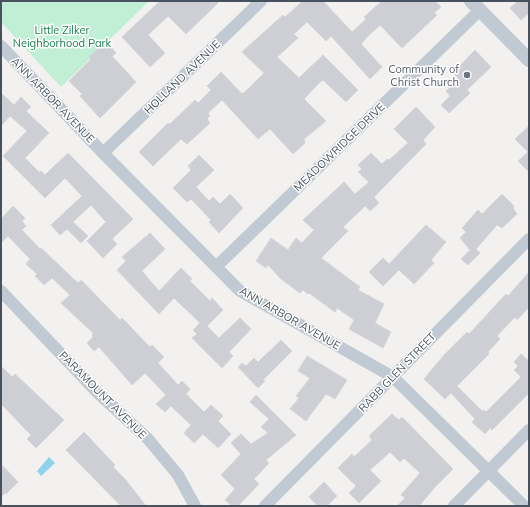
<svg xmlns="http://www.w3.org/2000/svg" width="530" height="507" viewBox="0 0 530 507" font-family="Mulish,sans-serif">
	<rect width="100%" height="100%" fill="#f3f0f0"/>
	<path fill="#c0efd5" d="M1,1H149L61,87L1,22Z"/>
	<path fill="#8ed3eb" d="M49,457L55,463L41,476L37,471Z"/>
	<path fill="#cdcfd5" stroke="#d4d6dc" d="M160,1H220L186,34L168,16L148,35L165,53L150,67L122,37Z
		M303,1H323L352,32L366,19L364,17L382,1H435L441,7L434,13L437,15L402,48L380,25L367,37L361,44L382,67L370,79L331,36L326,41L307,22L294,34L298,38L277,57L299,78L323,55L358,90L346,102L323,80L319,83L304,99L326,121L304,139L305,143L293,154L270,129L258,139L222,100L208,113L210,116L207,119L210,123L187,144L181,139L153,166L139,152L168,123L170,124L195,100L198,103L211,90L207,86L221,72L242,94L247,90L264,73L242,52L283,15L285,17Z
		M518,1H529V13L521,20L510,8Z
		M106,41L116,53L112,56L136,82L100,118L80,96L82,94L69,81L91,59L89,57Z
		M475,50L491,67L467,90L470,93L449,113L441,105L450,96L446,91L459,79L453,73Z
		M1,93L14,105L21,97L31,107L26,111L49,133L25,158L39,172L41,171L45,175L68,153L133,219L112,239L117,244L103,258L87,241L106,222L91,205L73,222L88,236L81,243L67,229L60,235L51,225L82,196L65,178L45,198L3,156L27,131L10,116L1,126Z
		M416,107L435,127L423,140L426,144L374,197L379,203L370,211L365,206L343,227L348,231L321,258L360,287L358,290L384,304L375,323L391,332L383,348L349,329L354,320L337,308L335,312L309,293L308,294L303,290L300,293L281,279L268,265L266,268L256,261L271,238L288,250L296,238L302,243L314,230L303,220L344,182L355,194L369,182L358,172L362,169L358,165L371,153L382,164L387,159L389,160L408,143L394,129Z
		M529,126V172L518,161L528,152L515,139Z
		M199,155L214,170L196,187L209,201L213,197L220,204L230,194L243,208L219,233L209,222L211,220L191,199L187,202L173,188L191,170L188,166Z
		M502,194L514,206L513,208L517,214L502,228L497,225L476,249L480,253L468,265L461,259L470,250L460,238L466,232L462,228L478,210L482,214Z
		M13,206L25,218L22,221L26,226L22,230L40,249L41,248L78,283L81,280L120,320L122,318L150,347L152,345L164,357L158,363L178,385L182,381L190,389L186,394L204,412L211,405L223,416L218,421L231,434L218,448L203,434L194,443L184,433L191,425L171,406L165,412L156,404L166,395L145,373L132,385L99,347L94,351L87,343L93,337L92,334L93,333L61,303L70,295L52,278L44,285L35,276L37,274L26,264L30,259L8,236L1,243V219Z
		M426,225L446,242L431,260L434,263L414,284L399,270L383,286L369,272L383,258L389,264Z
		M150,233L165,249L142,271L159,291L181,268L192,279L190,281L210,301L212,298L223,310L207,326L219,338L240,318L251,329L229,352L233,356L222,368L192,338L197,334L193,330L200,323L174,298L159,314L117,270L126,261L122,257Z
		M529,272V307L517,320L515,317L497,336L500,339L488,352L489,354L457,386L482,411L483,410L486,412L521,377L514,370L518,366L514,362L521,354L529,361V393L492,430L490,428L485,434L472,422L475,419L451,393L445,399L424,379L444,355L467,332L469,334L506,294L508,296Z
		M281,340L292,351L263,380L265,381L258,388L238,367L242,363L246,366L254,358L258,362Z
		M307,356L347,380L335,399L326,394L306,421L290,409L299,398L296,396L310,378L298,371Z
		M1,366L12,377L15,374L64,420L36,448L27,439L31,435L1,404Z
		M256,395L296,435L266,460L269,463L254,479L259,484L238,506H232L225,500L235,489L221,475L241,454L231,443L241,434L251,444L268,433L261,427L269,419L250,402Z
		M392,414L399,420L402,417L453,469L436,486L419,506H397L405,498L401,495L420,473L404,458L400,462L390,452L370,470L381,481L359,503L349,493L356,486L338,468L352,454L354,457L372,440L369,436Z
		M84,432L115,465L113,467L126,480L146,506H121L66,450Z
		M1,464L18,482L6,494L5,493L1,497Z
		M324,482L337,496L327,506H318L309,497Z"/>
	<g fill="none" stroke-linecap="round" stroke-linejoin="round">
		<path stroke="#c1cad2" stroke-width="12" d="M1,46L103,153L240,291L393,377L524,506
			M103,153L261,1
			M216,267L480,10
			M1,291L97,392L148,439L178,475L195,506
			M265,506L529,239
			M454,506L529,430"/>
		<path stroke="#c1cad2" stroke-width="14" d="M471,1L529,60"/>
	</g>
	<circle fill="#6b7280" stroke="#fff" stroke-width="1.5" cx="467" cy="75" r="4"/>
	<g text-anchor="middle" stroke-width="3" stroke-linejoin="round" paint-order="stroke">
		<g font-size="11" fill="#188051" stroke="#fff">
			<text x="62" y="34">Little Zilker<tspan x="62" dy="13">Neighborhood Park</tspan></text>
		</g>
		<g font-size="11" fill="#5b616d" stroke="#fff" text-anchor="end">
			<text x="459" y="73">Community of<tspan x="459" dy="13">Christ Church</tspan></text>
		</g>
		<g font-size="11" fill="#48525e" stroke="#fff">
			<text transform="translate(182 77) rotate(-44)" y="4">HOLLAND AVENUE</text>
			<text transform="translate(53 100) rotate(46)" y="4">ANN ARBOR AVENUE</text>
			<text transform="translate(339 147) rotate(-44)" y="4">MEADOWRIDGE DRIVE</text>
			<text transform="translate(290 318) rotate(30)" y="4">ANN ARBOR AVENUE</text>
			<text transform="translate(397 372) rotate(-46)" y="4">RABB GLEN STREET</text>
			<text transform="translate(103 395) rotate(45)" y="4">PARAMOUNT AVENUE</text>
		</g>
	</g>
	<rect width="530" height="507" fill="none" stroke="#48525e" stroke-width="4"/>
</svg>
